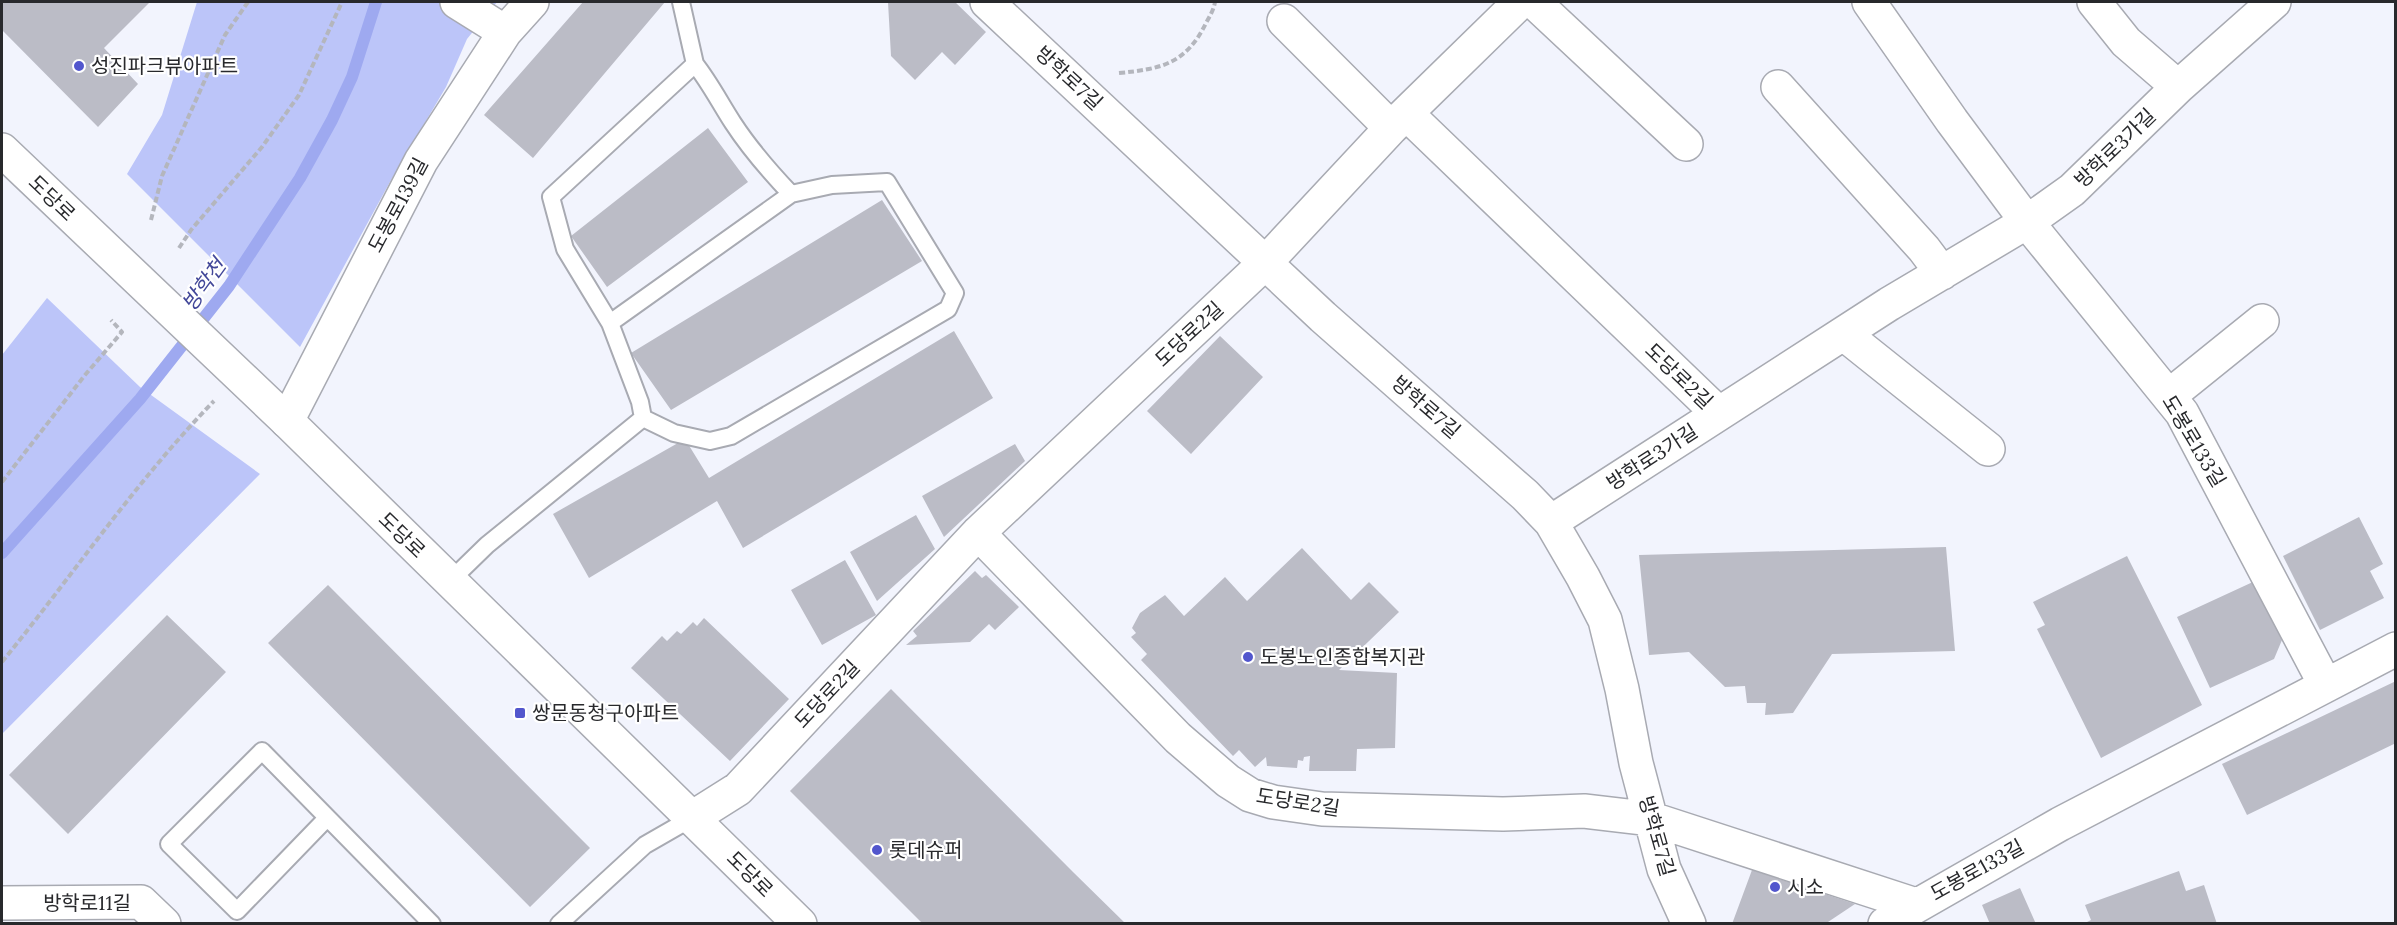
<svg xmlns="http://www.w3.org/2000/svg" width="2397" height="925" viewBox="0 0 2397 925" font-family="Lora,'Noto Sans KR',serif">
	<rect width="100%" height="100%" fill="#f2f4fd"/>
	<path fill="#bcc5f9" d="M197,2H497L467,39L446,87L391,180L300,347L127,174L162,115Z
		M47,298L140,387L260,474L2,734V355Z"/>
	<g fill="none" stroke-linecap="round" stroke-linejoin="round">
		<path stroke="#9ea9f0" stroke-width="12" d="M2,553L140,399L229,286L300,178L332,120L352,77L376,2"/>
	</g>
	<path fill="#bbbcc6" d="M2,2H150L104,48L138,84L98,127L2,30Z
		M583,2H665L533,158L484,115Z
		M888,2H955L986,32L955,65L942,52L915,80L891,56Z
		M708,128L748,182L607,287L571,236Z
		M882,200L922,261L671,410L631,353Z
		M954,331L993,398L743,548L717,501L589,578L553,514L685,439L709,478Z
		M1220,336L1263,377L1191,454L1147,411Z
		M1015,444L1025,461L944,537L922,496Z
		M916,515L935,549L877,601L850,552Z
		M2359,517L2383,564L2370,571L2384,598L2320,630L2283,556Z
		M1946,547L1955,651L1832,654L1793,713L1765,715L1766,703H1747L1745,686L1725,687L1689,652L1649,655L1639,555Z
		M1302,548L1351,600L1369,582L1399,612L1339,670L1397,673L1395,748L1357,749L1356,771H1309L1310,756L1304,757L1303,761L1298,760L1297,768L1267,766L1266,757L1255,767L1239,750L1233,756L1141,660L1147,654L1131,637L1136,633L1132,628L1140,613L1165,595L1184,616L1225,577L1247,601Z
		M2127,556L2202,705L2101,758L2037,629L2045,625L2033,602Z
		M845,560L876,615L822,645L791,590Z
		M975,571L982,578L986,575L1019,607L995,630L989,624L970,642L906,645L917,636L913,631Z
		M2255,581L2282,640L2274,659L2210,688L2177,617Z
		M328,585L590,848L530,907L268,643Z
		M167,615L226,672L68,834L9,775Z
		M704,618L789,699L730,761L631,668L662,636L667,641L677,631L681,634L693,622L697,626Z
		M2396,681V743L2247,815L2222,764Z
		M891,689L1073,872L1126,924H923L790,791Z
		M1752,870L1855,904L1825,924H1732Z
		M2179,871L2186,891L2204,885L2217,924H2083L2091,920L2085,905Z
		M2020,888L2036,924H1990L1982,905Z"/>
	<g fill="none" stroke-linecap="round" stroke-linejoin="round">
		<defs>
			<path id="lane" d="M681,2L695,64
				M610,323L565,249L551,197L695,64C710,83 720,103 733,123C750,149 770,172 791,194
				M450,581L487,545L643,418L674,433L710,441L731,436L948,309L955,293L887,182L832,185L791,194L610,323L640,402L643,418
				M327,818L237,911L169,844L262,751L432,924
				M559,924L645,845L692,818"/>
			<path id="street" d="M457,2L505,32
				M987,2L1323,317L1525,495L1551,522L1583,577L1605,620L1622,689L1636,763L1664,869L1689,924
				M1534,2L1686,144
				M1869,2L1952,121L2027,222L2182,413L2325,684
				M2094,2L2126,42L2178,87
				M1284,21L1391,128
				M1778,87L1924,249L1942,273
				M1407,114L1718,413
				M1844,334L1988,449
				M2169,396L2262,321
				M287,421L421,161L505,32L532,2
				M1551,522L1889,304L2027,222L2072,190L2178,87L2274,2
				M978,533L1178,738L1228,781L1250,795L1273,802L1322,809L1503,814L1584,811L1652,819L1916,905
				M692,818L738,789L978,533L1266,262L1391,128L1520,2
				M2,903L141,902L164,924
				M1885,924L2060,824L2396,649"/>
			<path id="secondary" d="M2,150L287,421L800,924"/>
		</defs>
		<use href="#lane" stroke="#a8aab2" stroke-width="20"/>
		<use href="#street" stroke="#a8aab2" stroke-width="36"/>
		<use href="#secondary" stroke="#a8aab2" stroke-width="36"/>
		<path stroke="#b4b6bd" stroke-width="4" stroke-dasharray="6 3" stroke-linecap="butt" d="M1119,73C1161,69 1186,64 1206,23C1210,16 1214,9 1215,2
			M151,220L162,176L225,35L248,2
			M179,248L191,230L262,147L299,95L342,2
			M2,482L85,375L122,332L111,320
			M2,662C73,575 136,481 214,401"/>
		<use href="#lane" stroke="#fff" stroke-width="16"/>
		<use href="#street" stroke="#fff" stroke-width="33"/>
		<use href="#secondary" stroke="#fff" stroke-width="33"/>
	</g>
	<g fill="#5256cd" stroke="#fff" stroke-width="2">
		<circle cx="79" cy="66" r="6"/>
		<circle cx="1248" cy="657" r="6"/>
		<rect x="514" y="707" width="12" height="12" rx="3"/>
		<circle cx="877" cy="850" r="6"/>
		<circle cx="1775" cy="887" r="6"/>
	</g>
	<g text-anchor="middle" stroke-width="4.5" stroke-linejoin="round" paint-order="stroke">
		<g font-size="20" fill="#28292c" stroke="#fff" text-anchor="start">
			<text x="91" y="73">성진파크뷰아파트</text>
			<text x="1260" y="664">도봉노인종합복지관</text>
			<text x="532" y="720">쌍문동청구아파트</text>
			<text x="889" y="857">롯데슈퍼</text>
			<text x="1787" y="894">시소</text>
		</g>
		<g font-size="20" fill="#28292c" stroke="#fff">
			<text transform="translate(1069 78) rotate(43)" y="7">방학로7길</text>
			<text transform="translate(2115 148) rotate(-44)" y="7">방학로3가길</text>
			<text transform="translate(52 198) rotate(44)" y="7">도당로</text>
			<text transform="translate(398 205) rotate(-62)" y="7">도봉로139길</text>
			<text transform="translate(1189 334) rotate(-43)" y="7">도당로2길</text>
			<text transform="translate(1679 376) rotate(44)" y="7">도당로2길</text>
			<text transform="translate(1426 407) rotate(41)" y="7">방학로7길</text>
			<text transform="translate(2194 441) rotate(59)" y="7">도봉로133길</text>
			<text transform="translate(1652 457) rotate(-33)" y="7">방학로3가길</text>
			<text transform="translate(402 535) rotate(44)" y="7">도당로</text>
			<text transform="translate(827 694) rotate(-47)" y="7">도당로2길</text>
			<text transform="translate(1298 802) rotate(9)" y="7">도당로2길</text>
			<text transform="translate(1657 836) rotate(74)" y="7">방학로7길</text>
			<text transform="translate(1977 870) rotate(-29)" y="7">도봉로133길</text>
			<text transform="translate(750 874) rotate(45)" y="7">도당로</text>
			<text x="87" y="910">방학로11길</text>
		</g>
		<g font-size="21" font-style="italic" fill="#424799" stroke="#fff">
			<text transform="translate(204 285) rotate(-54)" y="7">방학천</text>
		</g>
	</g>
	<rect width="2397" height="925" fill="none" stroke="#28292c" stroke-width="6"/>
</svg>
